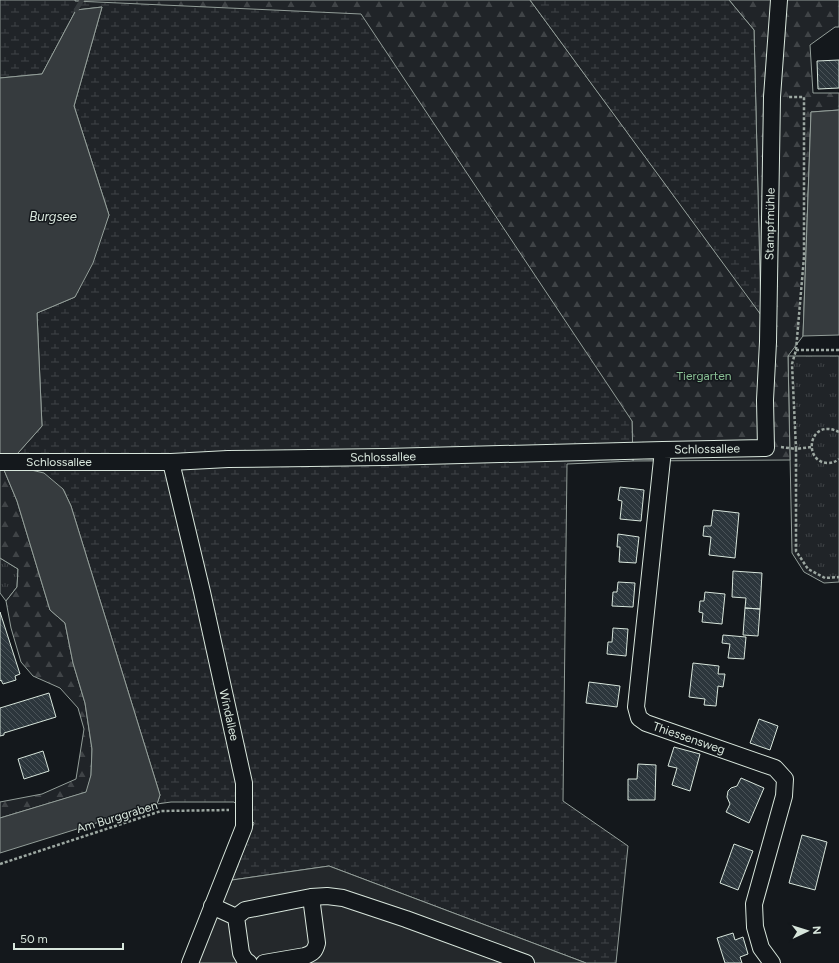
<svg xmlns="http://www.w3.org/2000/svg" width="839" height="963" viewBox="0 0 839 963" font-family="Figtree,sans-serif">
	<defs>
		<pattern id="grass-tufts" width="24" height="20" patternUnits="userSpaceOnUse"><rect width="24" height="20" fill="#202428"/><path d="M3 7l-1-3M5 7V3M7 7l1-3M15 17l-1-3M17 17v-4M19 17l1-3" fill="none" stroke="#404447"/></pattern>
		<pattern id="forest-firs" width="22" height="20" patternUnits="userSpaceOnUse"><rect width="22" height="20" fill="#202428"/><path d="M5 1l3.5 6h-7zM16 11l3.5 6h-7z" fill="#404447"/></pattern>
		<pattern id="wetland-marsh" width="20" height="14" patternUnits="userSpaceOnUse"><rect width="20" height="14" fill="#202428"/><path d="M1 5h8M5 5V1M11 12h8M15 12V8" fill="none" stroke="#404447"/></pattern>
		<pattern id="building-back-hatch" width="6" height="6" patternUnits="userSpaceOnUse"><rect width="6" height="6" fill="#2c363c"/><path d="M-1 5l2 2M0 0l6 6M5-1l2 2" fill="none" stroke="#4a5358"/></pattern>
	</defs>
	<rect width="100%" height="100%" fill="#14181c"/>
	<path fill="url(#grass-tufts)" stroke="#939e99" d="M788,356H839V582L824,583L804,572L792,553Z
		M0,558L18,569L17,587L6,601L0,593Z"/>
	<path fill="url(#forest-firs)" stroke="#939e99" d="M75,0H530L761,314L754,30L729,0H839V27H835L810,45L813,93H839V110L811,112L803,336L788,356L790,460L633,461L632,421L75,1Z
		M0,455L4,470L17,501L50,610L65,623L73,663L85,703L92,749L91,775L87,792L0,818V802L42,794L76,779L84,729L78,708L60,688L33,676L21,662L11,628L6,601L17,587L18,569L0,558Z"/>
	<path fill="url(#wetland-marsh)" stroke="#939e99" d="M0,0H75V1L361,14L632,421L633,461L567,464L563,801L628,846L616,963H586L329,866L232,880L254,823L234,802H171L157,804L160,795L71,506L63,489L18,467V453L42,426L37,313L75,297L109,215L74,106L102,7L76,10L42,74L0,78Z
		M530,0H729L754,30L761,315Z"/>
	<path fill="#24282b" stroke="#939e99" d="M329,866L586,963H196L232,880Z"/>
	<path fill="#363b3e" stroke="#939e99" d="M102,7L74,106L109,215L93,263L75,297L37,313L42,426L18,453V467L44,473L63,489L71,506L160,795L157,804L0,853V818L86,792L91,775L92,749L85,703L73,663L65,623L50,610L17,501L4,470L0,455V78L42,74L76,10Z
		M839,110V335L803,336L811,112Z"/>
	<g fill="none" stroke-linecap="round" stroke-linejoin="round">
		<path stroke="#363b3e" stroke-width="4.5" d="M76,10L82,0"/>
	</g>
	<path fill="url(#building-back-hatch)" stroke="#d8e6dc" d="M839,60V88L818,89L817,61Z
		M620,487L644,490L641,521L620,519L622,501L618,500Z
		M713,510L739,513L735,558L709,555L711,537L703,536L704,526H711Z
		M618,534L639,537L636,563L619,562L620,547H617Z
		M733,571L762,573L760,609L745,608L746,598L732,597Z
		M618,582L635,583L633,607L612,606L613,592H617Z
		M705,592L725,594L722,624L702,622L703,613L699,612L700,601H704Z
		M745,608L760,609L758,636L743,635Z
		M0,612L20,674L15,676L16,680L3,684L1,680L0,681Z
		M613,628L628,629L626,656L607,654L608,642H612Z
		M723,635L746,637L744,659L728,658L730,644L722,643Z
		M693,663L719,666L718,674H725L723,687L718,686L716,706L704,705L705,699L689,697Z
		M589,682L620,686L617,707L586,703Z
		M49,693L56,717L4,733V735L0,736V708Z
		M759,719L778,726L770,750L750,743Z
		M674,747L700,754L690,791L672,785L677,768L668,766Z
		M43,751L49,771L24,779L18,759Z
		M638,764L656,765L655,800H628V779H637Z
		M741,778L764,788L749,823L726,812L730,804L727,797L728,791L731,788L737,786Z
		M802,835L827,842L815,890L789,883Z
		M734,844L753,851L738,890L720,883Z
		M733,933L735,940L743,937L748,954L740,957L742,963H725L717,938Z"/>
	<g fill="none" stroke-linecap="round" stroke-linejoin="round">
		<defs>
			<path id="minor" d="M663,450L636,707L639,718L646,723L775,768L785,779L784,796L754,904L755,927L761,948L772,963
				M0,462H171L228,459L385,457L663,450L766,448L765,400L768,342L772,97L779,0
				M171,462L202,592L244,783V827L190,963
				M212,906L236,917L245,910L311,897L327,896L343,898L406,919L526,963
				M236,917L241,953L245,960L249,963
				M264,963L305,956C313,953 315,951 317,943L311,897"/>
		</defs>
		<use href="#minor" stroke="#d8e6dc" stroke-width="18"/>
		<path stroke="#9da8a2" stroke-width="2.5" stroke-dasharray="3 2" stroke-linecap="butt" d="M796,350H839
			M839,432C809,417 802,461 827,463C832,463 835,462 839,459
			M781,447L796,449L792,364L796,350L804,257V97H787
			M811,447L796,449V551L808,569L825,578L839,577
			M0,864L161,811L229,810"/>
		<use href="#minor" stroke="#14181c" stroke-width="16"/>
	</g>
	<g text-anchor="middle" stroke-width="3" stroke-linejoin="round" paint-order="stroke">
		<g font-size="12" fill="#d8e6dc" stroke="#14181c">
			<text transform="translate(770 224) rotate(-89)" y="4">Stampfmühle</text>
			<text transform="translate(707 449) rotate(-1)" y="4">Schlossallee</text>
			<text transform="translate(383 457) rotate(-1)" y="4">Schlossallee</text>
			<text x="59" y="466">Schlossallee</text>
			<text transform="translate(229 715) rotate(77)" y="4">Windallee</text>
			<text transform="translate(689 738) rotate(19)" y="4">Thiessensweg</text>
			<text transform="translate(117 817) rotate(-17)" y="4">Am Burggraben</text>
		</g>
		<g font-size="12" fill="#8ac095" stroke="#14181c">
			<text x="704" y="380">Tiergarten</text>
		</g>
		<g font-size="13" font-style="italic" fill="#d8e6dc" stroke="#14181c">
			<text x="53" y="221">Burgsee</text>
		</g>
	</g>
	<g transform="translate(807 931) rotate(86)" stroke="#14181c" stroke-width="3" paint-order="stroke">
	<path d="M0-3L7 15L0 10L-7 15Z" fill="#d8e6dc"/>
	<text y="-6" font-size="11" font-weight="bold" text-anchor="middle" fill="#d8e6dc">N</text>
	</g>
	<path d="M14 943v6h109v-6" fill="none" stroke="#d8e6dc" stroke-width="2"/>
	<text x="20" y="943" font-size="12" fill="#d8e6dc" stroke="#14181c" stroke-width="3" paint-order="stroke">50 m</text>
</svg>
